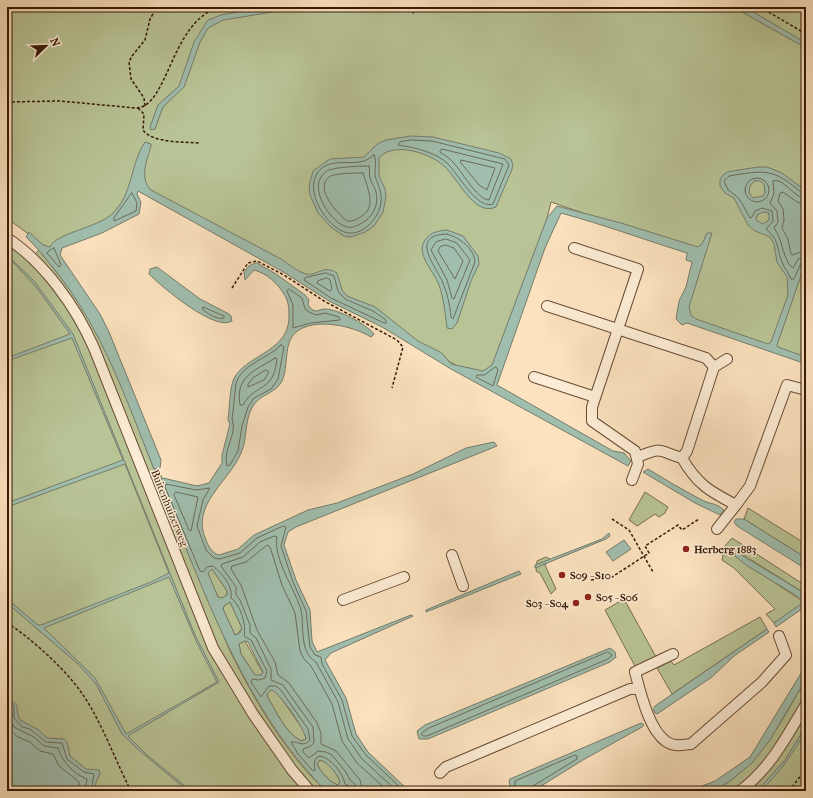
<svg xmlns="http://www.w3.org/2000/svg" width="813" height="798" viewBox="0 0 813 798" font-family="'IM FELL French Canon',serif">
	<rect width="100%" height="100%" fill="#fce2bf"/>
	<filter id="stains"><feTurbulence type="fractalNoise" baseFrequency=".005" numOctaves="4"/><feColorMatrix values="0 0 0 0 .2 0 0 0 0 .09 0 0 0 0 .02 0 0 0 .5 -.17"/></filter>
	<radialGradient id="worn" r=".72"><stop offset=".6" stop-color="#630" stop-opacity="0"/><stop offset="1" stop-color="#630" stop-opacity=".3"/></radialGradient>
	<path fill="#b9c496" stroke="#786f4e" d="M7,7H806V360L688,320L683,311L698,260L693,251L551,202L540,248L490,384L416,343L136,185L122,213L50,250L8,219L7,220Z
		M7,243C41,269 64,302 86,338L206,640L305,791H7Z
		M39,250C54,269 70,288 83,309C114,358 133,415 154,469H158L159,472L152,473L147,471L97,345L33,256Z
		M161,475L162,479L159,482L230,651C255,701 285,753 326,791H314L284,753L220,653L153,484L155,479Z
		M645,492L668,507L665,513L659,517L655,514L637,526L629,520Z
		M748,508L806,544V558L744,519Z
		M732,538L806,586V594L740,553L735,556L805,603L774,623L766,614L775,609L734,568L722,560L725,546Z
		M546,557L550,559L545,565L556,589L551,594L540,573L536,571L537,561Z
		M212,569L227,591V595L222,598L218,597L207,573Z
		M624,599L656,657L636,668L605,610Z
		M230,602L242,628L237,635H235L223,609L224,606Z
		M760,617L767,629L672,694L657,668L671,661L674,665Z
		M245,641L263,673L261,675L255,676L241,654L239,644Z
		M806,679V696L781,738L761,767L732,791H712C759,769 781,721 806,679Z
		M271,690L277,692L304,731L306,739L301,741C285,732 277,713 268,698L267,694Z
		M806,712V791H746Z
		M320,760C328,762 339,775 340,782L338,785C329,782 321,772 317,764Z"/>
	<path fill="#a0beae" stroke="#767c6b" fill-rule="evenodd" d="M265,7H304L223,20L208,28L200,42L184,87L163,107L155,129L151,130L150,127L158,105L179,86L194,42L208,20L221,15Z
		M733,7H745L806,43V48Z
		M411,136L433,137L499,153L511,159L513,165L512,169L496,207C474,217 458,178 444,166C430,153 393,141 379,158V176L385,189L386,197L383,212L374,226L365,232L351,237L344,236L332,228L318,213L310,195L309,186L313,171L330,159L364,157L377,144L386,140Z
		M145,142L151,144V146C147,160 139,178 151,190L281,259C289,264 298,272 306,274C319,276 322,264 337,273L342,290L347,296L375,307L418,341L442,353L451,364L483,371L492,365L547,218L557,206L621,223L698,247L702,244L707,233H712L689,307L691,315L696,319L768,344L771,342L788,295L787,277L777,262L774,244L770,237L755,231L748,225L734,198L725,193L720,186V180L723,175L727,172L758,167H767L782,173L806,191V261L777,345L778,347L806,357V364L687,323L682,325L676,319L679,301L686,287L692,262L686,260L687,253C645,240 605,225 561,213L545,248L497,385L613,451L624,453L631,461L628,466L451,369L382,327L329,301L285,273L138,191L137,194L141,202L139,214L102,233L62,248L60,255L100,314L109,332L161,460L160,468L154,469C126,399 102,328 54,269C45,258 36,246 26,237L29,232L43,245L50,247C56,233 97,228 112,214C133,195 130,164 145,142ZM754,181H760L764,184L765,193L763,196L753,198L749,193L750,186ZM763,212L769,213V220L763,224L756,220L757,215Z
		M447,230L463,236L478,256L479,264L471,281L457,323L452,329L447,328C445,313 444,299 439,285C434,271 415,254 425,240C431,232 438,231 447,230Z
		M7,255L34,281L73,334L195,635L219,682L128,736L147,755L191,791H188L140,751L122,734L96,684L78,664L7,603V599L38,625H41L151,582L169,573L125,464L7,507V503L123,460L72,338L7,361V358L70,334L37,288L13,262L7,263ZM169,577L197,643L217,682L126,734L95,678L44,628Z
		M257,263L276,274L305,295L309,300L308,305C310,308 312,310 315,311C319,311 321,309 325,309C338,309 366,324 374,334L371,337C353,326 315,317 296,332C283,343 289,366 282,381C275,394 260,394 253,406C244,420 248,438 241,453C229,482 190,505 206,540C208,546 212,553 219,555L238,549L254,535L308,510L337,503L413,474L466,448L494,442L497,446L296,527L288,532L284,545L296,580L310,610L312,641L317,652L411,615L413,616L331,653L325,660L346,698L356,734L368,752L409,791H352L345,788L343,791H326C308,773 293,754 278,733C225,656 195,568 159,482L163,478L197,486L209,483L222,463V455L230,424L228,420C230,408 229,384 236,375C251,354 289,350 289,317C289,309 289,302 284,294C277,283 268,274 254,270L245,280L244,273C247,267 250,264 257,263ZM212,569L227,591V595L222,598L218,597L208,573ZM230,602L242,628L240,633L235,635L223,609L224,606ZM245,641L248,642L263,672L261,675H255L241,654L239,644ZM271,690C279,691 306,731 306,739L301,741C285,733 277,712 268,698L267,694ZM320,760C328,762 338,775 340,782L338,785C329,782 321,772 317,764Z
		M157,267L200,299L229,314L231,316L232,321C215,332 162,287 149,274L150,269Z
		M648,469C666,480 683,490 702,500C711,505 715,502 724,510L720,515L695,503L643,472Z
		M736,519H744L806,558V569L737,526L734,522Z
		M609,533L610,536L606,539L535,568V565L602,539Z
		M624,540L631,549L613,561L606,552Z
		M738,553L806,594V606L776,627L774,623L805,601L746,565L735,556V554Z
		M519,571L521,574L426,612V610Z
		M767,629L769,632L734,656L712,677L657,714L655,713L653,709L655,706Z
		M610,648L615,652L616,657L610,662L428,739H419L417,731L425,725Z
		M806,665V679L770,740L752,763L729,782L713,791H690L715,781L750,757Z
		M7,698C24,708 13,706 20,720L39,730L47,738L64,739L67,742L70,756L86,769L99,770L100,773L94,788L95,791H7Z
		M641,723L644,725L642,727L583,760L533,791H512L509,782L510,779Z
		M806,726V730C793,753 780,773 760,791H757L785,760Z"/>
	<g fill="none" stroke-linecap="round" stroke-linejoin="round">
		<path stroke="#6c6c5a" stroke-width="1" d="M411,140L432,141L505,159L509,165L493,204C477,210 457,172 447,163C437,154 423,150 410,147C406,146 402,146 398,145L400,142Z
			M442,149L503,164L489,200C477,200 460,168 451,160C448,157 444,155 440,152Z
			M374,155C378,162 373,172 376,179C379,187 382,193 381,202C380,218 360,240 342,231C323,222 301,185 322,168C333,159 351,165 364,161C368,160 371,157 374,155Z
			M461,160L495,168L487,190L479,185L461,163Z
			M369,166C370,170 369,174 370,178C371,183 375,187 376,192C379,205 373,217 362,223C357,226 350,229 344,226C328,219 306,184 327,171C333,167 360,166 369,166Z
			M363,173C367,187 377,206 362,216C357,219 353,222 347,221C338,214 314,189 329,177C333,173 357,173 363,173Z
			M745 190a12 12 0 1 1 24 0a12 12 0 1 1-24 0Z
			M132,193L137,203L136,211L114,221V218Z
			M806,193H802C773,168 765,170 729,176L724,181L728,190C742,198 742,205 750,218L752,217L755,211L762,208L772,211L773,221L766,229C780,241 776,247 782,262C784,268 789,273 791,279H794L801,263L806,262
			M806,199C794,198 783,177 773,181L774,194L770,203L777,211L778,222L774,228C783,239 783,262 793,268L798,259L806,257
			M806,205L797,202L783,192L780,193L778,201L783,209L784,220L782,228L788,239L791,254L793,255L806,250
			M447,234C460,238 474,248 475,262L453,319L451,317C450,305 447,292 442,281C435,265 409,235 447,234Z
			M446,239L457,243L470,260L454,299L452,298L447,280L431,250L436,242Z
			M446,245L454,248L463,261L455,279L438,251L440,247Z
			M54,248L61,265L59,267L47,253Z
			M326,273L334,276L338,291L345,299L373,311L386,320V323H384L331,298L304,280L305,278Z
			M327,278L330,280L332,289L330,291L317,283L318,281Z
			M289,289L302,298L305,309L309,312L316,315L325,313L339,317L340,320L311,323L293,328V305L287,291Z
			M203,307L224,316V318C217,320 209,314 203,310Z
			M281,345L284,347L278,379L271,389L254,398L248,407L242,426L238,451L230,465L227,466C222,450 238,434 232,419C234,407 234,395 236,384C240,365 269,358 281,345Z
			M275,358L277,359C273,394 256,382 243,405H240C235,376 255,371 275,358Z
			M496,367L498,370L493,386L476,377L477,375H484Z
			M266,370L269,372L264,380L248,387V384L253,378Z
			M176,492L198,497L191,531L189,530L174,495Z
			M608,652L612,655L608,659L427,736H423L421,734L427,729Z
			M7,703L14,706V718L22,727L30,729L46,742L62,743L67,759L84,772L94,774L91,791
			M7,708L9,710V718L14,727L34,737L44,746L58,748C62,761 73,774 87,779L85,791
			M7,728L18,737L30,742L40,751L53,754L59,766L79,782V791
			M352,791L351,787L345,784C343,773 331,758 320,756C313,758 314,764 315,770L313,771L298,754L291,742C298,741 304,748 310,740L308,729L280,689L276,686H269L261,697L251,682L252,679L259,680L265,678L267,671L251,640L244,636C247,625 240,604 231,598C233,585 222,574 213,566L207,567L203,572L200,571L165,487L166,484L196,490L210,488L203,500L197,526L206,550L214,558L220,559L240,553L257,538L283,526L286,527L281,546L293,582L306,611L310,647L315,655L321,657L322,664L342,700L352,736L366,755L404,791
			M357,791L355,784L350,780L346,772L332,755L326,752L318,751L309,758L303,752V749L311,746L314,742L313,727L300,709L283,685L271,680V669L256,638L250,633V625L240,600L236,595V587L221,566L222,564L243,557L260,542L274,536L277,537C273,559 295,589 301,610C303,618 302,627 303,635C304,646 306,656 316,662L338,702L348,739L362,759L397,791
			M363,791L360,780L336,751L321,744V733L317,723L289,683L278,675L275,662L257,630L241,585L231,569L232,566L246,562L267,545L270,547L282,585L295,613L300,651L304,659L311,666L332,704L342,741L357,763L388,791
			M515,791V781L575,755L577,756V759L533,786L531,791"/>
		<defs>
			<path id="minor" d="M7,238C45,263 76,307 94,348L213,648L253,714L292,770L310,791
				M574,248L638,269L592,407V421L635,451L638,464L632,480
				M547,306L706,358L714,367L727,359
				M534,377L595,397
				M638,457C663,446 658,451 682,458L687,451L714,367
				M682,458C697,484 709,491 736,505L717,529
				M736,505L750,486L787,385L806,390
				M452,555L463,586
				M343,600L404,577
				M673,654L635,672C640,691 649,731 667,742C675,747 683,745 691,744L762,682L786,655L779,636
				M440,773L446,767L630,689H639
				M740,791C770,769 787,736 806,704"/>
		</defs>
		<use href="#minor" stroke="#684c34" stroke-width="12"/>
		<path stroke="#371a06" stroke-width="1.5" stroke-dasharray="3 2" stroke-linecap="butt" d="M404,7L414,13
			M760,7L806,34
			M7,102L60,101L135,108C169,109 170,19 221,7
			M145,106L144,98L131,79L129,62L132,56L145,40L150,19L157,7
			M138,108L144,114L143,130C151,143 186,142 200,143
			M232,288L248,263L257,261L284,275L324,301L397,340L403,347L392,388
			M612,519L629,530L653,572
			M591,580L612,577L649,553L645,546L678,525L682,530L699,519
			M7,623C30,637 66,670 81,692C101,720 115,760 131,791
			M789,791L806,769"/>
		<use href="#minor" stroke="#fdecd5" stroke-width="10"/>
	</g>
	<g fill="#8f2418" stroke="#fdecd5" stroke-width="1.5">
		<circle cx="686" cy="549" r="4"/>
		<circle cx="562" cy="575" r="4"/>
		<circle cx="588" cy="597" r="4"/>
		<circle cx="576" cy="603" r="4"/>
	</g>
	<g text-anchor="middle" stroke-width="3" stroke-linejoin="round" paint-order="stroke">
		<g font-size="11" fill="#371a06" stroke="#fdecd5">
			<text transform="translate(170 508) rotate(68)" y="4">Buitenhuizerweg</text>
		</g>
		<g font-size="11" font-weight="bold" fill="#371a06" stroke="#fdecd5" text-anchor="start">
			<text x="694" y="553">Herberg 1883</text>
			<text x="570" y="579">S09 - S10</text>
			<text x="596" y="601">S05 - S06</text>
			<text x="568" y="607" text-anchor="end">S03 - S04</text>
		</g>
	</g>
	<rect width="813" height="798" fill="none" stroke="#fce2bf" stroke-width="24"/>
	<rect x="8" y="8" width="797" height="782" fill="none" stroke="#371a06" stroke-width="2"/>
	<rect x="12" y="12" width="789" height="774" fill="none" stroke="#371a06"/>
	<g transform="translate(46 46) rotate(67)" stroke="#fdecd5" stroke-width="3" paint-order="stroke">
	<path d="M0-3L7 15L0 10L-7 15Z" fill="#371a06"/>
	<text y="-6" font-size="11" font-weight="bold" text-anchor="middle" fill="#371a06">N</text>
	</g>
	<rect width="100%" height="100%" filter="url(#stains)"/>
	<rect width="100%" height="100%" fill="url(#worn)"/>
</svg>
